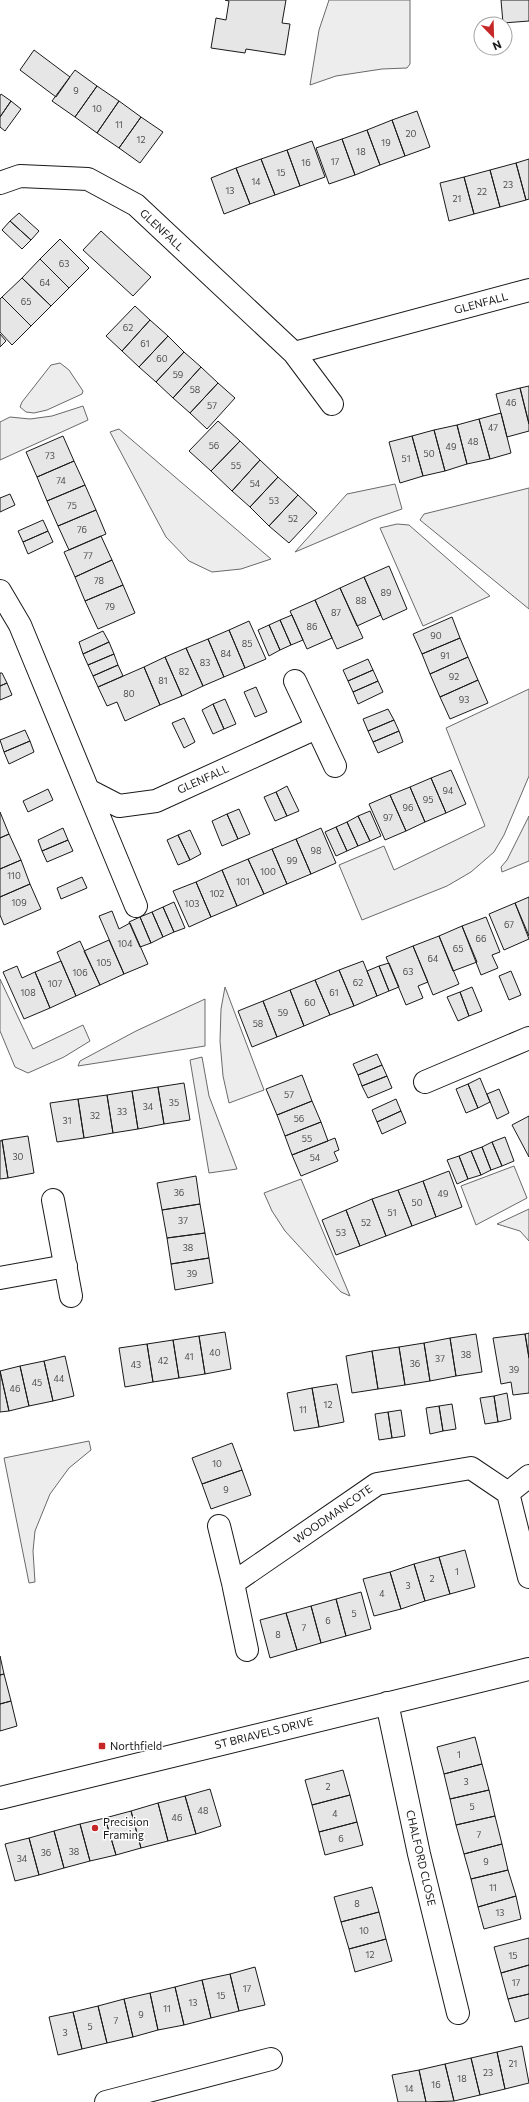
<svg xmlns="http://www.w3.org/2000/svg" width="529" height="2102" viewBox="0 0 529 2102" font-family="Commissioner,sans-serif">
	<rect width="100%" height="100%" fill="#fff"/>
	<path fill="#ededed" stroke="#6a6a6a" d="M329,0H410V64L407,68L382,69L336,76L310,85L319,30Z
		M60,363L69,370L83,391L82,394L47,410L34,413L26,412L20,407L22,402L51,365Z
		M83,406L88,420L0,460V422L10,417L30,419L52,416Z
		M119,429L271,559L241,569L212,572L189,561L166,537L110,432Z
		M395,484L402,509L373,519L295,552L347,494Z
		M529,488V609L420,520L424,514Z
		M397,524L409,525L490,596L423,626L380,528Z
		M529,689V776L504,835L494,852L471,872L447,886L362,920L339,865L384,846L394,870L485,826L446,728Z
		M529,816V861L502,872L501,867L507,860Z
		M0,979L33,1049L83,1025L90,1041L64,1057L28,1073L15,1067L0,1031Z
		M225,987L264,1090L229,1103L223,1076L220,1041L221,1009Z
		M205,999V1046L78,1066L80,1061L136,1031Z
		M202,1057L209,1096L237,1169L209,1173L190,1060Z
		M514,1166L527,1198L476,1225L461,1186Z
		M301,1179L350,1296L341,1292L285,1231L272,1211L264,1193Z
		M529,1209V1241L520,1231L497,1224Z
		M89,1441L91,1450L69,1468L50,1494L35,1531L33,1551L35,1582L29,1583L4,1458Z"/>
	<path fill="#e6e6e6" stroke="#1a1a1a" d="M225,0H286L282,23L290,24L285,55L246,49L245,53L211,48L216,18L226,20L229,1Z
		M501,0H529V21L503,23Z
		M34,50L70,77L56,97L20,70Z
		M75,70L97,86L75,117L52,101Z
		M97,86L119,101L97,133L75,117Z
		M1,94L11,101L0,117V96Z
		M11,101L21,109L5,131L0,127V117Z
		M119,101L141,117L119,148L97,133Z
		M417,111L430,147L405,156L392,120Z
		M141,117L163,132L140,163L119,148Z
		M392,120L405,156L380,165L367,130Z
		M367,130L380,165L355,175L342,139Z
		M342,139L355,175L329,184L316,148Z
		M312,141L325,177L300,186L287,150Z
		M287,150L300,186L275,195L261,159Z
		M261,159L275,195L250,204L236,168Z
		M529,159V199L526,200L516,163Z
		M516,163L526,200L500,207L490,170Z
		M236,168L250,204L224,214L211,178Z
		M490,170L500,207L474,214L464,177Z
		M464,177L474,214L449,221L440,183Z
		M19,213L39,231L31,240L10,221Z
		M10,221L31,240L22,249L2,230Z
		M101,231L151,277L133,296L83,250Z
		M60,239L89,268L69,288L40,259Z
		M40,259L69,288L51,306L22,278Z
		M22,278L51,306L31,326L2,297Z
		M2,297L31,326L12,345L0,332V299Z
		M135,306L150,320L122,351L106,336Z
		M150,320L168,336L139,367L122,351Z
		M0,334L6,341L0,347Z
		M168,336L184,352L156,382L139,367Z
		M184,352L201,367L173,398L156,382Z
		M201,367L218,383L190,413L173,398Z
		M218,383L235,398L207,429L190,413Z
		M529,386V424L520,388Z
		M520,388L529,424V431L507,437L496,394Z
		M501,413L511,453L490,459L479,419Z
		M479,419L490,459L467,464L457,425Z
		M218,421L240,441L211,471L189,451Z
		M457,425L467,464L445,471L434,430Z
		M434,430L445,471L423,476L412,436Z
		M63,436L74,461L37,477L26,452Z
		M412,436L423,476L400,483L389,442Z
		M240,441L260,460L232,491L211,471Z
		M260,460L278,477L250,507L232,491Z
		M74,461L85,485L47,501L37,477Z
		M278,477L298,495L269,526L250,507Z
		M85,485L96,510L58,526L47,501Z
		M10,494L15,505L0,512V498Z
		M298,495L317,513L289,543L269,526Z
		M96,510L106,534L69,550L58,526Z
		M43,520L48,531L23,542L18,531Z
		M48,531L53,542L28,554L23,542Z
		M101,536L112,560L75,577L64,552Z
		M112,560L123,585L85,601L75,577Z
		M389,566L407,609L383,620L364,577Z
		M364,577L381,615L357,626L340,588Z
		M123,585L135,613L98,629L85,601Z
		M340,588L363,638L337,649L315,600Z
		M315,600L332,638L307,649L290,611Z
		M292,615L303,640L291,645L280,620Z
		M452,617L460,638L422,654L413,634Z
		M280,620L291,645L280,650L269,625Z
		M249,621L266,659L245,668L229,630Z
		M269,625L280,650L269,656L258,630Z
		M229,630L245,668L224,677L208,639Z
		M103,631L109,642L83,654L79,642Z
		M460,638L468,657L430,674L422,654Z
		M208,639L224,677L203,686L186,648Z
		M109,642L114,654L88,665L83,654Z
		M186,648L203,686L182,696L165,657Z
		M114,654L118,665L93,676L88,665Z
		M165,657L182,696L160,705L144,667Z
		M468,657L478,680L440,697L430,674Z
		M368,659L373,670L348,681L343,670Z
		M118,665L123,676L98,687L93,676Z
		M144,667L160,705L125,721L117,702L107,706L98,687Z
		M373,670L378,681L353,692L348,681Z
		M0,673H2L7,683L0,686Z
		M478,680L488,703L450,719L440,697Z
		M378,681L383,692L358,704L353,692Z
		M7,683L12,695L0,700V686Z
		M256,687L267,712L255,717L244,692Z
		M225,699L236,724L224,729L213,704Z
		M213,704L224,729L213,734L202,710Z
		M388,709L394,720L368,731L363,719Z
		M184,718L195,742L184,748L172,723Z
		M394,720L399,731L373,742L368,731Z
		M25,730L30,741L4,752L0,740Z
		M399,731L403,742L378,753L373,742Z
		M30,741L34,752L9,764L4,752Z
		M451,770L466,804L446,813L431,778Z
		M431,778L446,813L425,822L410,787Z
		M287,786L299,811L287,816L276,792Z
		M410,787L425,822L406,831L390,795Z
		M48,789L53,800L28,812L23,801Z
		M276,792L287,816L275,821L264,797Z
		M390,795L406,831L385,840L369,804Z
		M239,809L250,834L238,839L227,814Z
		M370,811L381,836L370,841L358,816Z
		M0,812L9,834L0,838Z
		M227,814L238,839L222,846L212,821Z
		M358,816L370,841L358,846L347,822Z
		M347,822L358,846L347,851L336,827Z
		M336,827L347,851L336,856L325,832Z
		M63,828L68,840L42,851L38,840Z
		M321,828L336,863L311,874L296,839Z
		M190,830L201,854L190,860L178,835Z
		M9,834L21,860L0,869V838Z
		M178,835L190,860L178,865L167,840Z
		M296,839L311,874L287,884L272,849Z
		M68,840L73,851L47,862L42,851Z
		M272,849L287,884L264,894L248,859Z
		M248,859L264,894L237,906L222,870Z
		M21,860L30,884L0,897V869Z
		M222,870L237,906L211,917L196,882Z
		M82,877L87,888L61,899L57,888Z
		M196,882L211,917L189,927L173,891Z
		M30,884L41,909L4,925L0,915V897Z
		M529,897V936L515,903Z
		M174,902L185,928L174,932L163,907Z
		M515,903L529,939L504,950L489,914Z
		M163,907L174,932L163,937L152,912Z
		M112,911L119,929L130,923L148,964L124,974L99,916Z
		M152,912L163,937L151,943L140,917Z
		M140,917L151,943L140,947L129,922Z
		M486,917L500,952L492,955L498,968L481,975L462,926Z
		M462,926L477,962L453,971L439,936Z
		M439,936L459,984L433,995L413,946Z
		M109,940L124,974L100,985L84,951Z
		M80,941L100,985L76,996L57,952Z
		M413,946L428,982L418,986L423,998L406,1005L386,957Z
		M61,961L76,996L50,1008L35,972Z
		M363,961L377,996L354,1006L339,970Z
		M389,963L399,987L389,991L379,966Z
		M17,966L22,978L35,972L50,1008L24,1019L3,972Z
		M379,966L389,991L377,996L367,971Z
		M339,970L354,1006L330,1015L315,980Z
		M511,971L521,995L509,1000L499,976Z
		M315,980L330,1015L304,1026L290,990Z
		M472,987L482,1011L469,1016L460,992Z
		M290,990L304,1026L277,1037L263,1001Z
		M460,992L469,1016L458,1021L447,997Z
		M263,1001L277,1037L252,1047L238,1011Z
		M377,1054L382,1065L358,1075L353,1064Z
		M382,1065L387,1076L362,1086L358,1075Z
		M302,1075L312,1101L277,1115L266,1089Z
		M387,1076L392,1088L368,1098L362,1086Z
		M480,1078L490,1102L478,1108L468,1084Z
		M184,1083L190,1120L164,1124L158,1087Z
		M468,1084L478,1108L466,1113L456,1089Z
		M158,1087L164,1124L138,1129L132,1091Z
		M499,1089L509,1113L497,1119L487,1094Z
		M132,1091L138,1129L113,1133L107,1095Z
		M107,1095L113,1133L84,1138L78,1099Z
		M78,1099L84,1138L57,1142L50,1103Z
		M396,1099L401,1111L377,1122L372,1110Z
		M312,1101L321,1122L285,1136L277,1115Z
		M401,1111L406,1123L382,1134L377,1122Z
		M529,1116V1157L512,1125Z
		M321,1122L328,1141L292,1155L285,1136Z
		M28,1136L34,1173L8,1178L2,1140Z
		M505,1137L514,1161L502,1166L492,1142Z
		M335,1138L339,1150L334,1152L338,1161L301,1176L292,1155Z
		M2,1140L8,1178L0,1179V1141Z
		M492,1142L502,1166L491,1170L482,1147Z
		M482,1147L491,1170L481,1175L471,1151Z
		M471,1151L481,1175L468,1179L459,1156Z
		M459,1156L468,1179L457,1184L447,1160Z
		M449,1171L462,1207L436,1217L423,1181Z
		M196,1176L200,1204L162,1210L157,1183Z
		M423,1181L436,1217L412,1226L398,1190Z
		M398,1190L412,1226L386,1236L372,1199Z
		M372,1199L386,1236L360,1246L346,1210Z
		M200,1204L205,1233L167,1238L162,1210Z
		M346,1210L360,1246L336,1255L322,1220Z
		M205,1233L209,1258L171,1264L167,1238Z
		M209,1258L213,1283L175,1290L171,1264Z
		M225,1332L231,1369L205,1374L199,1336Z
		M529,1333V1358L525,1334Z
		M476,1334L482,1372L456,1376L450,1338Z
		M525,1334L529,1358V1393L513,1395L511,1382L501,1384L493,1338Z
		M199,1336L205,1374L179,1378L173,1340Z
		M450,1338L456,1376L430,1381L424,1343Z
		M173,1340L179,1378L153,1382L147,1344Z
		M424,1343L430,1381L405,1385L399,1347Z
		M147,1344L153,1382L125,1387L119,1348Z
		M399,1347L405,1385L378,1389L372,1351Z
		M372,1351L378,1389L352,1393L346,1356Z
		M65,1356L74,1396L53,1401L44,1361Z
		M44,1361L53,1401L29,1406L20,1366Z
		M20,1366L29,1406L9,1411L0,1371Z
		M0,1371L9,1411L0,1412Z
		M337,1384L344,1422L319,1427L312,1388Z
		M312,1388L319,1427L294,1431L287,1393Z
		M507,1393L511,1419L498,1422L494,1396Z
		M494,1396L498,1422L485,1424L480,1398Z
		M452,1404L456,1429L443,1431L439,1406Z
		M439,1406L443,1431L430,1434L426,1408Z
		M401,1410L405,1436L392,1438L388,1412Z
		M388,1412L392,1438L379,1440L375,1414Z
		M232,1443L242,1470L202,1484L192,1458Z
		M242,1470L251,1495L211,1509L202,1484Z
		M465,1550L475,1587L450,1594L439,1557Z
		M439,1557L450,1594L425,1601L414,1564Z
		M414,1564L425,1601L401,1609L390,1572Z
		M390,1572L401,1609L374,1616L363,1579Z
		M361,1592L371,1629L346,1636L336,1599Z
		M336,1599L346,1636L321,1643L311,1606Z
		M311,1606L321,1643L297,1650L286,1613Z
		M286,1613L297,1650L270,1658L260,1620Z
		M0,1656L4,1674L0,1675Z
		M4,1674L11,1701L0,1704V1675Z
		M11,1701L17,1726L0,1731V1704Z
		M475,1737L482,1764L444,1774L437,1747Z
		M482,1764L489,1790L450,1799L444,1774Z
		M343,1770L350,1795L312,1805L305,1780Z
		M210,1789L221,1826L196,1834L185,1796Z
		M489,1790L495,1816L456,1825L450,1799Z
		M350,1795L357,1822L319,1832L312,1805Z
		M185,1796L196,1834L168,1841L158,1803Z
		M158,1803L168,1841L141,1848L131,1811Z
		M131,1811L141,1848L116,1855L105,1818Z
		M495,1816L502,1844L464,1854L456,1825Z
		M105,1818L116,1855L90,1861L80,1824Z
		M357,1822L363,1845L325,1855L319,1832Z
		M80,1824L90,1861L64,1868L54,1831Z
		M54,1831L64,1868L39,1875L29,1838Z
		M29,1838L39,1875L15,1881L5,1844Z
		M502,1844L508,1870L471,1879L464,1854Z
		M508,1870L516,1896L478,1907L471,1879Z
		M372,1887L379,1912L341,1922L334,1897Z
		M516,1896L521,1919L484,1929L478,1907Z
		M379,1912L386,1939L349,1949L341,1922Z
		M529,1938V1965L501,1973L494,1947Z
		M386,1939L392,1961L355,1972L349,1949Z
		M529,1965V1994L508,1999L501,1973Z
		M255,1967L265,2005L239,2011L230,1974Z
		M230,1974L239,2011L211,2018L202,1980Z
		M202,1980L211,2018L184,2025L175,1987Z
		M175,1987L184,2025L158,2030L150,1993Z
		M150,1993L158,2030L133,2037L124,1999Z
		M529,1994V2018L515,2022L508,1999Z
		M124,1999L133,2037L107,2043L98,2006Z
		M98,2006L107,2043L82,2049L73,2012Z
		M73,2012L82,2049L58,2055L49,2017Z
		M522,2046L529,2083L505,2089L497,2052Z
		M497,2052L505,2089L480,2095L471,2058Z
		M471,2058L480,2095L454,2101L445,2064Z
		M445,2064L454,2101L426,2102L419,2070Z
		M419,2070L426,2102H398L392,2075Z"/>
	<g fill="none" stroke-linecap="round" stroke-linejoin="round">
		<defs>
			<path id="minor" d="M0,183L20,176L88,179L136,205L294,353L332,404
				M294,353L529,290
				M0,591L20,625L88,790L119,806L156,801L316,728
				M295,681L335,766
				M88,790L136,906
				M425,1082L529,1038
				M53,1200L71,1296
				M0,1278L66,1266
				M529,1476L508,1493L529,1577
				M219,1526L233,1583L247,1650
				M233,1583L377,1484L471,1468L508,1493
				M387,1703L419,1854L458,2013
				M0,1798L529,1669
				M106,2102L271,2059"/>
		</defs>
		<use href="#minor" stroke="#1a1a1a" stroke-width="24"/>
		<use href="#minor" stroke="#fff" stroke-width="22"/>
	</g>
	<g fill="#c62828" stroke="#fff" stroke-width="1.5">
		<rect x="98" y="1742" width="8" height="8" rx="2"/>
		<circle cx="95" cy="1828" r="4"/>
	</g>
	<g text-anchor="middle" stroke-width="3" stroke-linejoin="round" paint-order="stroke">
		<g font-size="9" fill="#4d4d4d">
			<text x="76" y="94">9</text>
			<text x="97" y="112">10</text>
			<text x="119" y="128">11</text>
			<text x="411" y="137">20</text>
			<text x="141" y="143">12</text>
			<text x="386" y="146">19</text>
			<text x="361" y="155">18</text>
			<text x="335" y="165">17</text>
			<text x="306" y="166">16</text>
			<text x="281" y="176">15</text>
			<text x="256" y="185">14</text>
			<text x="508" y="188">23</text>
			<text x="230" y="194">13</text>
			<text x="482" y="195">22</text>
			<text x="457" y="202">21</text>
			<text x="64" y="267">63</text>
			<text x="45" y="286">64</text>
			<text x="26" y="305">65</text>
			<text x="128" y="331">62</text>
			<text x="145" y="347">61</text>
			<text x="162" y="362">60</text>
			<text x="178" y="378">59</text>
			<text x="195" y="393">58</text>
			<text x="511" y="406">46</text>
			<text x="212" y="409">57</text>
			<text x="493" y="431">47</text>
			<text x="473" y="445">48</text>
			<text x="214" y="449">56</text>
			<text x="451" y="450">49</text>
			<text x="429" y="457">50</text>
			<text x="50" y="459">73</text>
			<text x="406" y="462">51</text>
			<text x="236" y="469">55</text>
			<text x="61" y="484">74</text>
			<text x="255" y="487">54</text>
			<text x="274" y="504">53</text>
			<text x="72" y="509">75</text>
			<text x="293" y="522">52</text>
			<text x="82" y="533">76</text>
			<text x="88" y="559">77</text>
			<text x="99" y="584">78</text>
			<text x="386" y="596">89</text>
			<text x="361" y="604">88</text>
			<text x="110" y="610">79</text>
			<text x="336" y="616">87</text>
			<text x="312" y="630">86</text>
			<text x="436" y="639">90</text>
			<text x="247" y="647">85</text>
			<text x="226" y="657">84</text>
			<text x="445" y="659">91</text>
			<text x="205" y="666">83</text>
			<text x="184" y="675">82</text>
			<text x="454" y="680">92</text>
			<text x="163" y="684">81</text>
			<text x="129" y="697">80</text>
			<text x="464" y="703">93</text>
			<text x="448" y="794">94</text>
			<text x="428" y="803">95</text>
			<text x="408" y="811">96</text>
			<text x="388" y="821">97</text>
			<text x="316" y="854">98</text>
			<text x="292" y="864">99</text>
			<text x="268" y="875">100</text>
			<text x="14" y="879">110</text>
			<text x="243" y="885">101</text>
			<text x="217" y="897">102</text>
			<text x="19" y="906">109</text>
			<text x="192" y="907">103</text>
			<text x="509" y="928">67</text>
			<text x="481" y="942">66</text>
			<text x="125" y="947">104</text>
			<text x="458" y="952">65</text>
			<text x="433" y="962">64</text>
			<text x="104" y="966">105</text>
			<text x="408" y="975">63</text>
			<text x="80" y="976">106</text>
			<text x="358" y="986">62</text>
			<text x="55" y="987">107</text>
			<text x="28" y="996">108</text>
			<text x="334" y="996">61</text>
			<text x="310" y="1006">60</text>
			<text x="283" y="1016">59</text>
			<text x="258" y="1027">58</text>
			<text x="289" y="1098">57</text>
			<text x="174" y="1106">35</text>
			<text x="148" y="1110">34</text>
			<text x="122" y="1115">33</text>
			<text x="95" y="1119">32</text>
			<text x="299" y="1122">56</text>
			<text x="67" y="1124">31</text>
			<text x="307" y="1142">55</text>
			<text x="18" y="1160">30</text>
			<text x="315" y="1161">54</text>
			<text x="179" y="1196">36</text>
			<text x="443" y="1197">49</text>
			<text x="417" y="1206">50</text>
			<text x="392" y="1216">51</text>
			<text x="183" y="1224">37</text>
			<text x="366" y="1226">52</text>
			<text x="341" y="1236">53</text>
			<text x="188" y="1251">38</text>
			<text x="192" y="1277">39</text>
			<text x="215" y="1356">40</text>
			<text x="466" y="1358">38</text>
			<text x="189" y="1360">41</text>
			<text x="440" y="1362">37</text>
			<text x="163" y="1364">42</text>
			<text x="415" y="1367">36</text>
			<text x="136" y="1368">43</text>
			<text x="514" y="1373">39</text>
			<text x="59" y="1382">44</text>
			<text x="37" y="1386">45</text>
			<text x="15" y="1392">46</text>
			<text x="328" y="1408">12</text>
			<text x="303" y="1413">11</text>
			<text x="217" y="1467">10</text>
			<text x="226" y="1493">9</text>
			<text x="457" y="1575">1</text>
			<text x="432" y="1582">2</text>
			<text x="408" y="1589">3</text>
			<text x="382" y="1597">4</text>
			<text x="354" y="1617">5</text>
			<text x="328" y="1624">6</text>
			<text x="304" y="1631">7</text>
			<text x="278" y="1638">8</text>
			<text x="459" y="1758">1</text>
			<text x="466" y="1785">3</text>
			<text x="328" y="1790">2</text>
			<text x="472" y="1810">5</text>
			<text x="203" y="1814">48</text>
			<text x="335" y="1817">4</text>
			<text x="177" y="1821">46</text>
			<text x="479" y="1838">7</text>
			<text x="341" y="1842">6</text>
			<text x="74" y="1855">38</text>
			<text x="46" y="1856">36</text>
			<text x="22" y="1862">34</text>
			<text x="486" y="1865">9</text>
			<text x="493" y="1891">11</text>
			<text x="357" y="1907">8</text>
			<text x="500" y="1916">13</text>
			<text x="364" y="1934">10</text>
			<text x="370" y="1958">12</text>
			<text x="513" y="1959">15</text>
			<text x="516" y="1986">17</text>
			<text x="247" y="1992">17</text>
			<text x="221" y="1999">15</text>
			<text x="193" y="2006">13</text>
			<text x="167" y="2012">11</text>
			<text x="141" y="2018">9</text>
			<text x="116" y="2024">7</text>
			<text x="90" y="2030">5</text>
			<text x="65" y="2036">3</text>
			<text x="513" y="2067">21</text>
			<text x="488" y="2076">23</text>
			<text x="462" y="2082">18</text>
			<text x="436" y="2088">16</text>
			<text x="409" y="2092">14</text>
		</g>
		<g font-size="11" fill="#1a1a1a" stroke="#fff">
			<text transform="translate(162 230) rotate(43)" y="4">GLENFALL</text>
			<text transform="translate(481 303) rotate(-15)" y="4">GLENFALL</text>
			<text transform="translate(203 779) rotate(-24)" y="4">GLENFALL</text>
			<text transform="translate(333 1514) rotate(-35)" y="4">WOODMANCOTE</text>
			<text transform="translate(264 1733) rotate(-14)" y="4">ST BRIAVELS DRIVE</text>
			<text transform="translate(421 1858) rotate(77)" y="4">CHALFORD CLOSE</text>
		</g>
		<g font-size="11" fill="#1a1a1a" stroke="#fff" text-anchor="start">
			<text x="110" y="1750">Northfield</text>
			<text x="103" y="1826">Precision<tspan x="103" dy="13">Framing</tspan></text>
		</g>
	</g>
	<g transform="translate(493 36) rotate(157)"><circle r="19" fill="#ffffff" stroke="#a3a3a3"/>
	<path d="M0-3L7 15L0 10L-7 15Z" fill="#c62828"/>
	<text y="-6" font-size="11" font-weight="bold" text-anchor="middle" fill="#1a1a1a">N</text>
	</g>
</svg>
